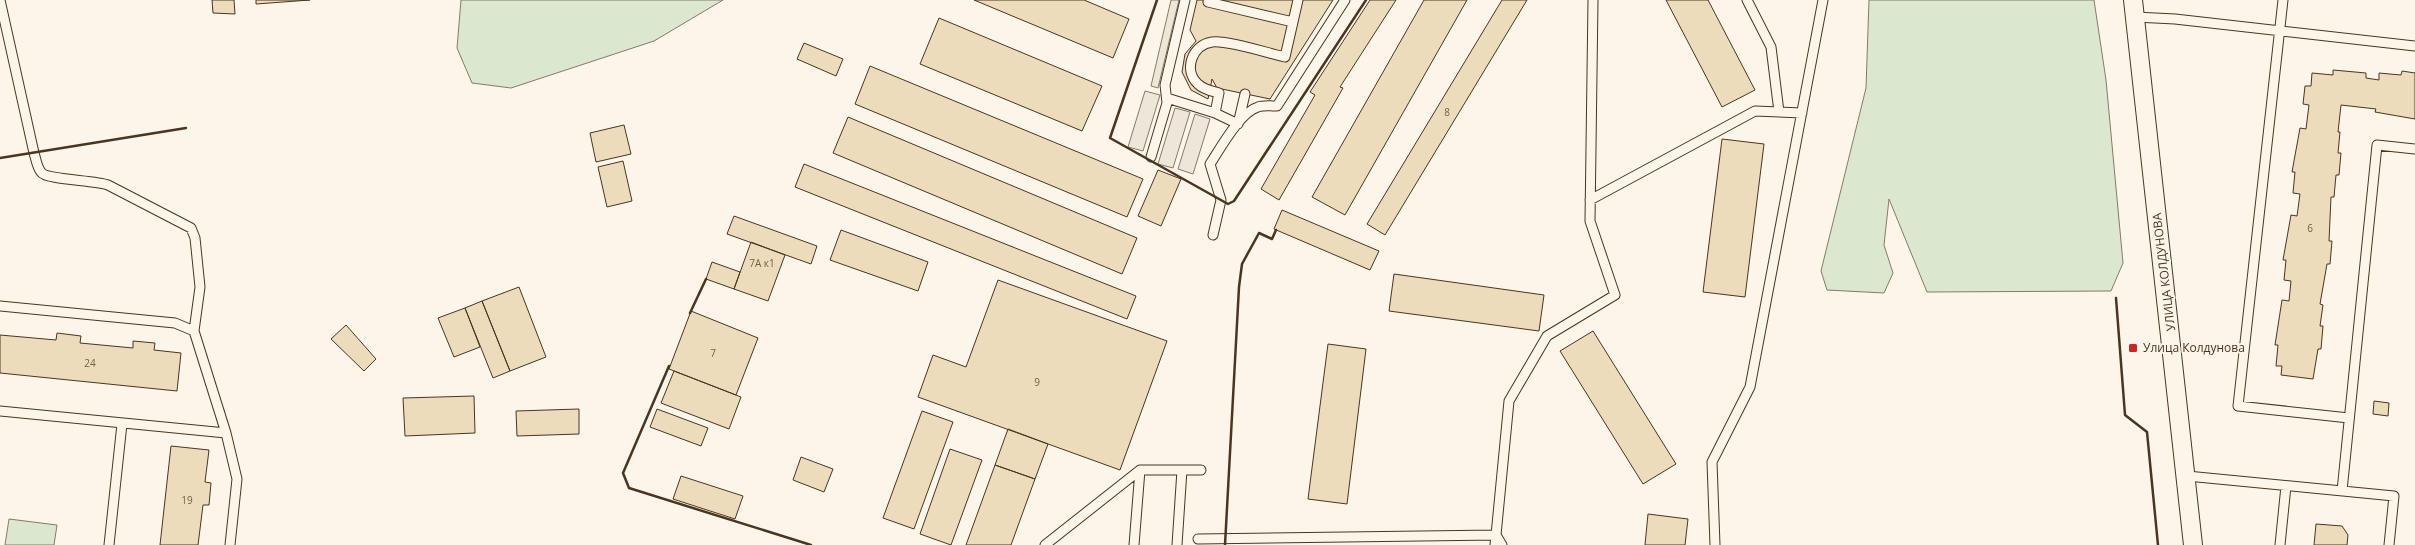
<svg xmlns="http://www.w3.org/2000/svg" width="2415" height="545" viewBox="0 0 2415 545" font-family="'Open Sans',sans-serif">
	<rect width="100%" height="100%" fill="#fbf6e9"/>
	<path fill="#dce7d0" stroke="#887966" d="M461,0H723L654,41L511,88L472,83L457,48Z
		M1869,0H2094L2106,80L2123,263L2111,291L1927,292L1889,199L1884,245L1893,273L1884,293L1827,290L1821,271L1866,88Z
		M9,519L57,525L54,545H5Z"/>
	<path fill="#ede7d9" stroke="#887966" d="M1171,0H1179L1158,88L1151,86Z
		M1145,91L1160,95L1143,151L1128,147Z
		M1175,108L1190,112L1173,168L1158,164Z
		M1195,114L1210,119L1193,174L1178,169Z"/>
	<path fill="#ecdcbc" stroke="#4a3520" d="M212,0H234L235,14L213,13Z
		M256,0H310L256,4Z
		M974,0H1084L1129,19L1113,58Z
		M1197,0H1333L1270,99L1217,88L1212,79L1208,99L1191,90L1182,72L1185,54L1196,41L1190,30Z
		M1370,0H1396L1340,87L1343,88L1279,200L1261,189L1315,95L1310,92Z
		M1424,0H1467L1345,215L1312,197Z
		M1502,0H1527L1385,235L1367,224Z
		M1666,0H1708L1755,90L1722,107Z
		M939,18L1102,86L1082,131L920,64Z
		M804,43L843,59L836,76L797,59Z
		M870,66L1143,179L1127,217L855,104Z
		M2333,70L2366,73V78L2379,80V73L2401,75L2402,71L2415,73V119L2375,112L2376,109L2341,105L2338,132H2340L2338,153H2341L2339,175H2336L2334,197H2331L2329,241H2332L2330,264H2327L2320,304L2323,305L2320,326H2323L2321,349H2318L2313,379L2281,375L2282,366H2276L2278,345H2275L2282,300L2289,301L2291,281L2284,280L2286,260H2283L2291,215L2297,216L2300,194L2293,193L2295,172H2292L2300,128L2306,129L2309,105L2303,104L2305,86H2311L2312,73L2333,75Z
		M848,117L1137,238L1122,274L833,153Z
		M624,125L631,154L596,162L590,133Z
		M1722,139L1764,144L1745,297L1703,292Z
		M623,161L632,201L607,207L598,167Z
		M804,164L1136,296L1127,319L795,187Z
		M1158,170L1181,179L1161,226L1138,216Z
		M1282,210L1379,251L1370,270L1274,229Z
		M734,216L817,246L811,264L727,234Z
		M841,230L928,262L918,291L830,260Z
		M751,242L785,255L768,301L734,289Z
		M712,262L740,272L734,289L706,279Z
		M1394,274L1544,295L1539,331L1389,311Z
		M998,280L1167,341L1120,470L918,397L933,355L966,367Z
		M519,287L546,357L510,371L482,301Z
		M482,301L510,371L493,378L465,308Z
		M465,308L480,347L454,357L438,318Z
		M691,311L758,338L736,395L669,369Z
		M346,325L376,359L364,371L331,339Z
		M1593,331L1676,464L1643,484L1560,351Z
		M57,333L81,336L80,343L133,348V341L155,343L154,350L181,353L177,391L0,373V335L56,340Z
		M1328,344L1366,349L1347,504L1308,499Z
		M674,371L741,397L729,429L661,403Z
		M474,396L475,433L405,436L403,398Z
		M2374,401L2389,403L2388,416L2373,414Z
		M579,409V434L517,436L516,411Z
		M657,409L708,428L701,446L650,427Z
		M922,411L953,422L914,529L883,518Z
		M1008,429L1048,444L1035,479L995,465Z
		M171,446L209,450L205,482L211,483L209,505H203L198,545H160Z
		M950,449L982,460L951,545L920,534Z
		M801,457L833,469L824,492L793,480Z
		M995,465L1035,479L1011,545H966Z
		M681,476L743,496L735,519L673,499Z
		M1648,514L1688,519L1685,545H1645Z
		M2316,524L2342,526L2348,535L2347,545H2314Z"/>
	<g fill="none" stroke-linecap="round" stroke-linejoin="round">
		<defs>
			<path id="lane" d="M0,0L34,153C36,159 37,167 41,172C46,180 94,180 108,185L191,228L195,238L200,287L194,331L226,433L237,479L230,545
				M1209,0L1208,2L1293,22
				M1747,0L1771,47L1779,112
				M2283,0L2238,406L2349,418
				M2135,17L2175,19L2415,46
				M1167,98L1215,113L1238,124L1245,94
				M1215,113L1219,93C1212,91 1204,90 1198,84C1183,70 1192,45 1212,42C1228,40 1267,53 1285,57L1298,0
				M1151,157L1167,103L1165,85L1185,0
				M1590,200L1755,111L1802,113
				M1213,235L1221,200L1210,164C1220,149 1240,112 1258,107C1263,105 1271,106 1277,106L1345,0
				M0,306L175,323L194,331
				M0,411L226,433
				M2187,476L2394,496L2389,545
				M2342,491L2377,145L2415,149
				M1198,539L1496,535L1495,545
				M109,545L122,424
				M1045,545L1140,470H1201
				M1134,545L1140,470
				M1177,545L1182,470
				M1502,545L1496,535L1509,401L1547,336L1615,295L1590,221L1593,0
				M1715,545L1712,462L1750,387L1823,0
				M2280,545L2286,486"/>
			<path id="street" d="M2133,0L2193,545"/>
		</defs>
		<use href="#lane" stroke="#4a3520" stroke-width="11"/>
		<use href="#street" stroke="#4a3520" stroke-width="20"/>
		<use href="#lane" stroke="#fbf6e9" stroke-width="9"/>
		<use href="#street" stroke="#fbf6e9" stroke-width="18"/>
		<path stroke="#4a3520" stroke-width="2.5" d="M1157,0L1110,138L1228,204L1234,201L1366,0
			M0,158L186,128
			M2116,298L2125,415L2147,432L2158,545
			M690,313L706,279
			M669,366L623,473L629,488L811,545
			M1225,545L1239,287L1242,264L1259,233L1272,239L1276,230"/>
	</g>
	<rect fill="#c62828" stroke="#fbf6e9" stroke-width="2" x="2128" y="343" width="10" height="10" rx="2.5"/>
	<g text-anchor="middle" stroke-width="4" stroke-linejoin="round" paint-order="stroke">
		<g font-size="10" fill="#725f47">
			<text x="1447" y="116">8</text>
			<text x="2310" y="232">6</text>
			<text x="762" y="267">7А к1</text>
			<text x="713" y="357">7</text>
			<text x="90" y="367">24</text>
			<text x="1037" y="386">9</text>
			<text x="187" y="504">19</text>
		</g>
		<g font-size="12" fill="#4a3520" stroke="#fbf6e9">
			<text transform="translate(2164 272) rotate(-97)" y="4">УЛИЦА КОЛДУНОВА</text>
		</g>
		<g font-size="12" fill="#4a3520" stroke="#fbf6e9" text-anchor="start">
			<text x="2143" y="352">Улица Колдунова</text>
		</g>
	</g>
</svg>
